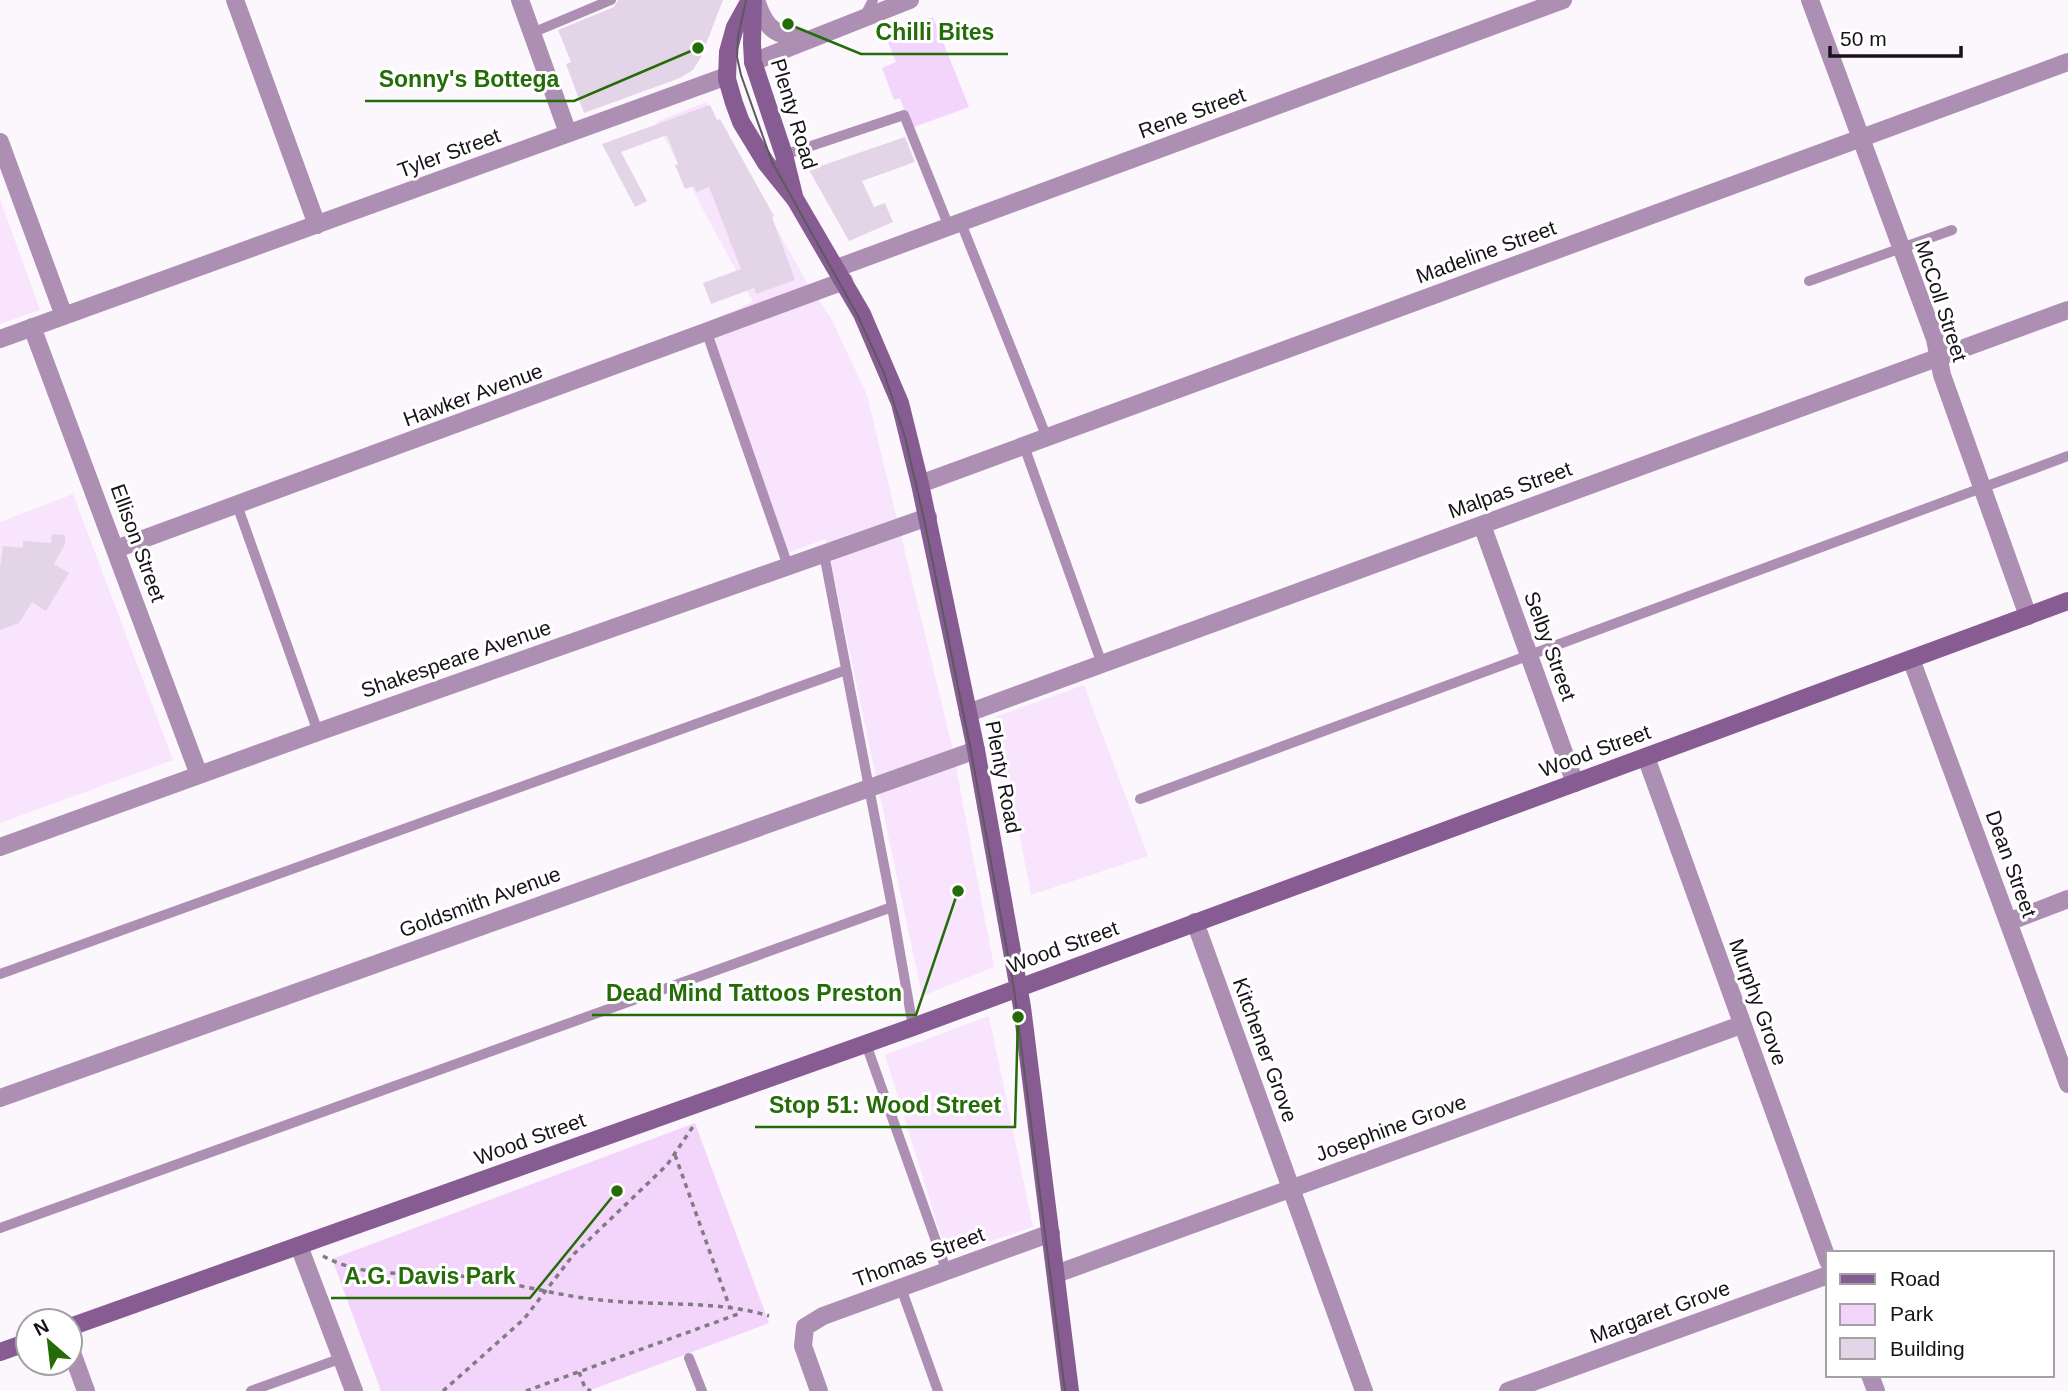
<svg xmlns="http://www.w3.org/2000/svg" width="2068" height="1391" viewBox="0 0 2068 1391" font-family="Arial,sans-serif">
	<rect width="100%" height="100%" fill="#fcf6fd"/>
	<path fill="#f8e4fc" d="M706,102L806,281L832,320L867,395L952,746L994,967L922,996L826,539L781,555L698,326L753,302L656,122Z
		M0,199L40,310L0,324Z
		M73,494L173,760L0,823V522Z
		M1084,685L1148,856L1031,895L997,716Z
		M989,1016L1033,1227L947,1256L885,1055Z"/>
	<path fill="#f3d4fb" d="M933,17L969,107L911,128L900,98L894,100L882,68L896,62L885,35Z
		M695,1123L769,1323L588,1391H381L332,1259Z"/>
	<path fill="#e3d5e7" d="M618,0H723L701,57L693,70L680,78L584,113L566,64L571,62L558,30L614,7Z
		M710,105L717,120L720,119L774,216L772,217L795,280L756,294L754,288L711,304L703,283L741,269L709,187L696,192L694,186L685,189L675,165L678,164L667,135L621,152L647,201L635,207L602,144Z
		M905,137L915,162L862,181L874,207L885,203L893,222L849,241L809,170Z
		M52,534L65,535V544L54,564L69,573L46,611L32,602L19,623L0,630V568L3,546L23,548V541L51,543Z"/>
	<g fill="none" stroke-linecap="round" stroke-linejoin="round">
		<path stroke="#817b82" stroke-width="3.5" stroke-dasharray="5 5" stroke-linecap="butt" d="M675,1155L730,1308
			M323,1256C364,1278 404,1272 448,1275C501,1278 549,1295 600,1300C654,1306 719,1300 769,1316
			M579,1372L585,1388L591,1391
			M443,1391L524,1319L574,1254L667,1165L694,1125
			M526,1391L741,1313"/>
		<path stroke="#ad8fb4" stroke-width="10" d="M864,17L873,0
			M532,33L611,0
			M784,155L904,115L949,227
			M961,223L1047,438
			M1809,281L1952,230
			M707,333L788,566
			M1024,446L1102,664
			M237,505L318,732
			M824,554L892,907L913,1027
			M1140,799L2068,456
			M0,974L846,670
			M866,1044L947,1272
			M0,1228L892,907
			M901,1288L938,1391
			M689,1358L702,1391
			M251,1391L342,1358"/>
		<path stroke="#ad8fb4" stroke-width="18" d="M235,0L317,225
			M520,0L568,133
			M756,0C766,31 775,34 806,40
			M1810,0L1935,339L1942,375L2028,616
			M753,62L910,0
			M0,142L64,316
			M837,268L1563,0
			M32,327L199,775
			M0,339L727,76
			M920,484L2068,62
			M1482,525L1575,783
			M116,549L844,281
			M1911,659L2068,1084
			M968,713L2068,310
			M1646,757L1828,1261
			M0,847L318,732L928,517
			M1195,922L1364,1391
			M2008,922L2068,899
			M0,1098L976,750
			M299,1246L354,1391
			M1056,1274L1741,1025
			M70,1347L86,1391
			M1870,1375L1876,1391
			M819,1391L803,1346L805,1327L823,1316L1051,1233
			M1508,1391L1828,1275"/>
		<path stroke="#875c92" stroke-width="18" d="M750,0L735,27L728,52L727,79L734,103L741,122L766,163L795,199L862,314L900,403L920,484L976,750L1022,1007L1070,1391
			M753,0L752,43L753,62L784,155L794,196
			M70,1327L913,1027L2068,601
			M0,1352L28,1342"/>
		<path stroke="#5e595f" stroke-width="2" d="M746,0L738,37L737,57L741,75L772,162L858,316L884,373L905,437L924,519L971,751L1014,989L1065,1391"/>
	</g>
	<g text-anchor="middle" stroke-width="6" stroke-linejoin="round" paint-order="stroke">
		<g font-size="21" fill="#181319" stroke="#fff">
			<text transform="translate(1192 113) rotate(-20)" y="7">Rene Street</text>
			<text transform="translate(794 114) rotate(73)" y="7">Plenty Road</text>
			<text transform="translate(449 153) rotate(-20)" y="7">Tyler Street</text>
			<text transform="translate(1486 252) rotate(-20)" y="7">Madeline Street</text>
			<text transform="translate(1941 301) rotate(72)" y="7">McColl Street</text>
			<text transform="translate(473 395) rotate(-20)" y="7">Hawker Avenue</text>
			<text transform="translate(1510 490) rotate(-20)" y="7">Malpas Street</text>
			<text transform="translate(138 543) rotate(70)" y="7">Ellison Street</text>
			<text transform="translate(1550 646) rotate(70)" y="7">Selby Street</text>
			<text transform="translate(456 659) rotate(-19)" y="7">Shakespeare Avenue</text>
			<text transform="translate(1595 751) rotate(-20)" y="7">Wood Street</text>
			<text transform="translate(1003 777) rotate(79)" y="7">Plenty Road</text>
			<text transform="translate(2011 864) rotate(70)" y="7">Dean Street</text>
			<text transform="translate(480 902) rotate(-20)" y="7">Goldsmith Avenue</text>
			<text transform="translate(1063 947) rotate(-20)" y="7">Wood Street</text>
			<text transform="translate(1758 1002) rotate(70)" y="7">Murphy Grove</text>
			<text transform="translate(1265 1050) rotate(70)" y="7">Kitchener Grove</text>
			<text transform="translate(1391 1128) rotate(-20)" y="7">Josephine Grove</text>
			<text transform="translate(530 1139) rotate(-20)" y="7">Wood Street</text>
			<text transform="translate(919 1257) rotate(-20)" y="7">Thomas Street</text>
			<text transform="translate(1660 1312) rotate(-20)" y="7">Margaret Grove</text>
		</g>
	</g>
	<path fill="none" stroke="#236c08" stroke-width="2.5" d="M788 24L861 54H1008M698 48L574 101H365M958 891L916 1015H592M1018 1017L1015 1127H755M617 1191L530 1298H331"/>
	<g fill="#236c08" stroke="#fff" stroke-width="2.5">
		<circle cx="788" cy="24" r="7"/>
		<circle cx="698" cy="48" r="7"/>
		<circle cx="958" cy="891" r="7"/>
		<circle cx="1018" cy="1017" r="7"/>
		<circle cx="617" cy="1191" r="7"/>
	</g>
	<g font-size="23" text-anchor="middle" font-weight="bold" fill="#236c08" stroke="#fff" stroke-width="6" stroke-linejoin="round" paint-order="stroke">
		<text x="935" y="40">Chilli Bites</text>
		<text x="469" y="87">Sonny's Bottega</text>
		<text x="754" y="1001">Dead Mind Tattoos Preston</text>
		<text x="885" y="1113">Stop 51: Wood Street</text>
		<text x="430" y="1284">A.G. Davis Park</text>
	</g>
	<rect x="1826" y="1251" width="228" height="126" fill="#ffffff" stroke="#a3a1a3" stroke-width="2"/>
	<rect x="1840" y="1274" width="35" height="10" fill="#875c92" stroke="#a3a1a3" stroke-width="2"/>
	<text x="1890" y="1286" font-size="21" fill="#181319">Road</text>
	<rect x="1840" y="1304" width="35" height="21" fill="#f3d4fb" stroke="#a3a1a3" stroke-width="2"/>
	<text x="1890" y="1321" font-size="21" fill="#181319">Park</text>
	<rect x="1840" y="1338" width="35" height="21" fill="#e3d5e7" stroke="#a3a1a3" stroke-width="2"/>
	<text x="1890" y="1356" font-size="21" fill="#181319">Building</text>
	<g transform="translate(49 1342) rotate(332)"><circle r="33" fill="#ffffff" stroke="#a3a1a3" stroke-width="2"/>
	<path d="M0-5L12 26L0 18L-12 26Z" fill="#236c08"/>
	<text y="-10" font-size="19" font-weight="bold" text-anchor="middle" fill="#181319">N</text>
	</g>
	<path d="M1830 46v10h131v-10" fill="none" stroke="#181319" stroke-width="3.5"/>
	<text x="1840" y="46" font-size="21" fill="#181319" stroke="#ffffff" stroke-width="5" paint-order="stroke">50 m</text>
</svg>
